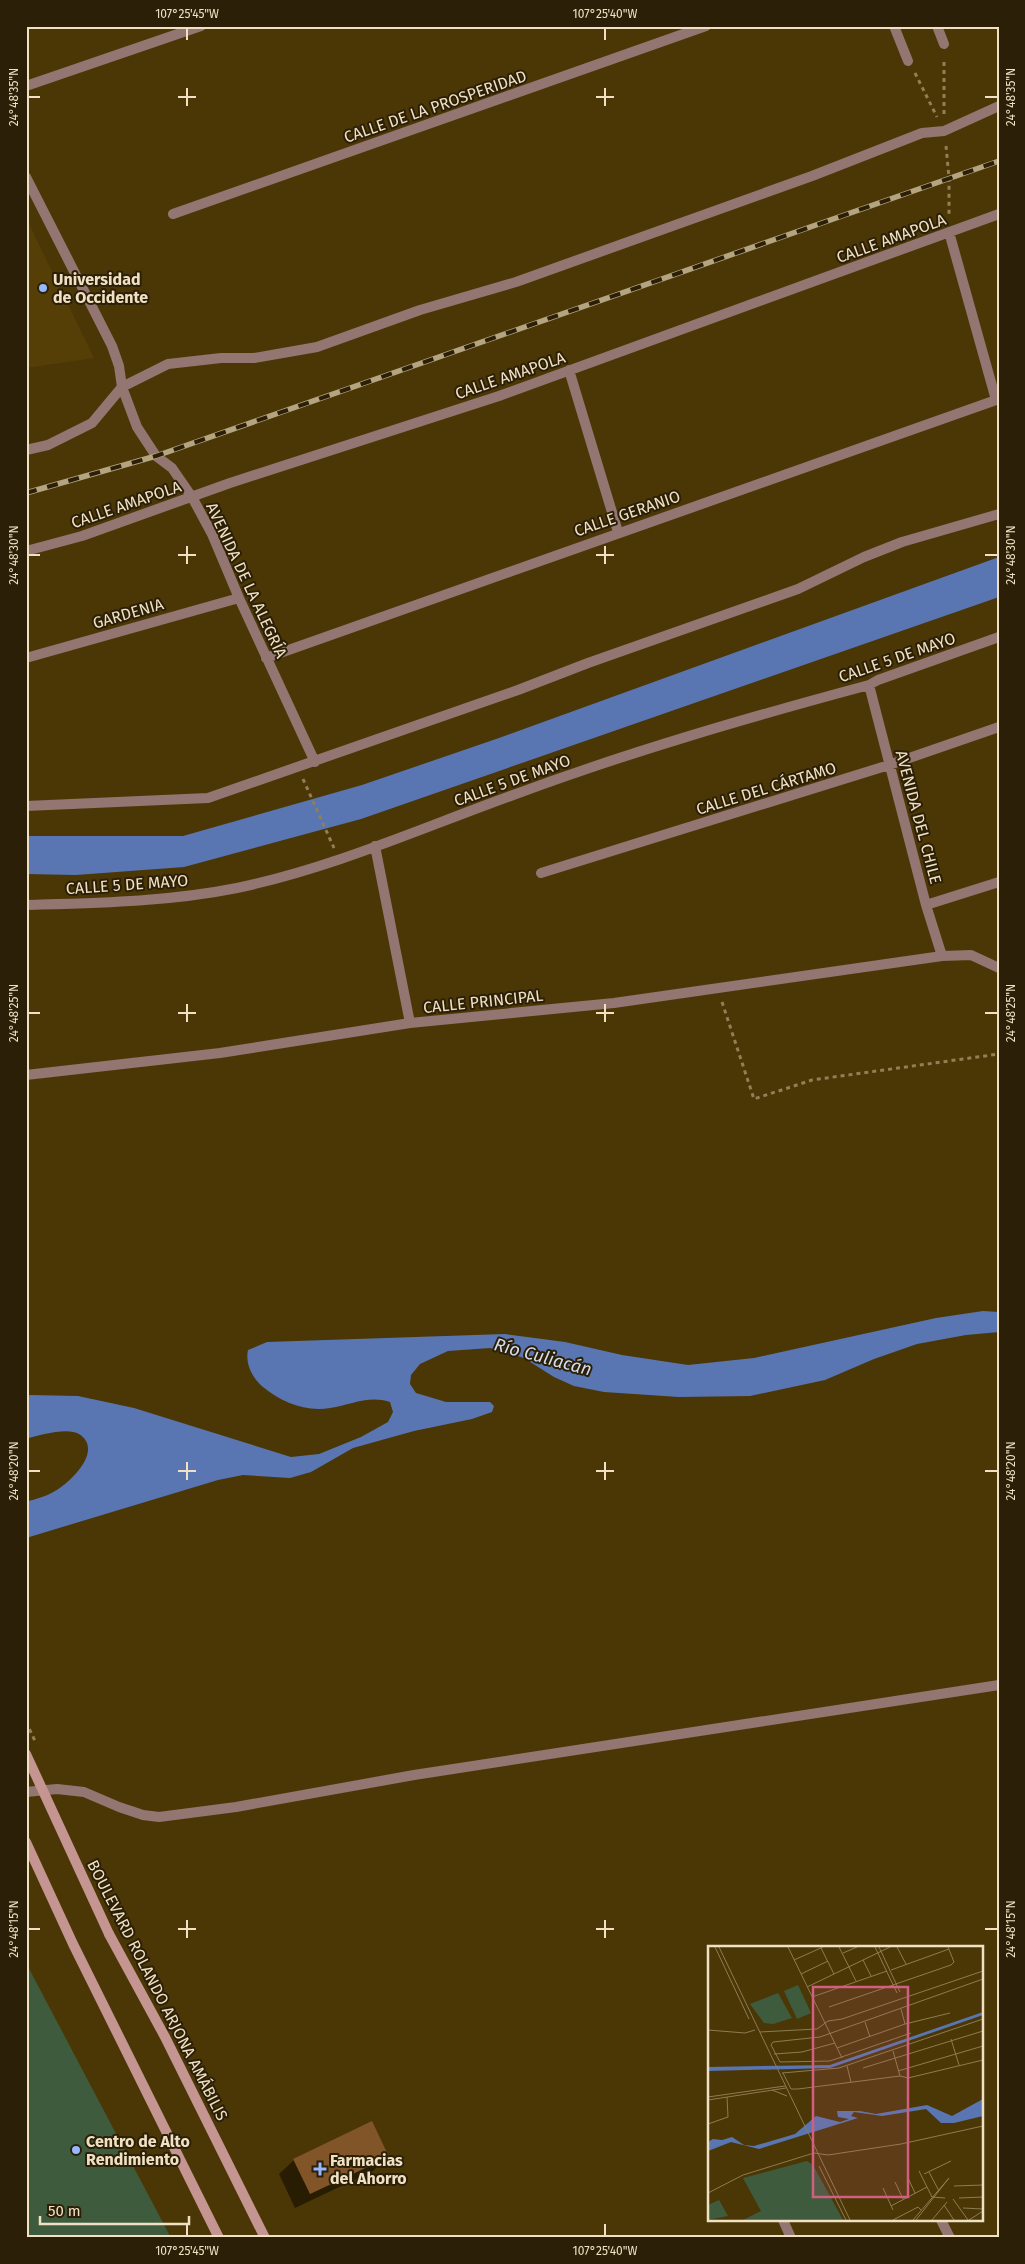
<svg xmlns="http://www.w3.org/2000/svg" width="1025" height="2264" viewBox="0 0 1025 2264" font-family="'Fira Sans',sans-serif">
	<rect width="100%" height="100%" fill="#4b3706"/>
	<path fill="#563f06" d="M26,218L94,358L26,368Z"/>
	<path fill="#3e5c3d" d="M26,1963L171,2238H26Z"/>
	<path fill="#5976b2" d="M999,557V597L361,819L184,867L76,875L26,874V836H183L362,785L499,738Z
		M983,1311L999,1312V1332L966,1335L917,1344L874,1359L825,1380L750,1396L679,1397L604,1392L574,1386L554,1377L524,1358L490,1348L448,1351L420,1364L411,1375L410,1384L416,1393L446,1402H490L494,1406L492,1412L472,1419L414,1431L353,1448L311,1472L290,1478L243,1475L218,1480L26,1538V1502C36,1499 47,1496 55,1491C71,1482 104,1450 79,1434C68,1427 39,1435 26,1439V1397L30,1395L78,1396L134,1408L291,1457L319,1454L361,1437L388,1422L393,1412L390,1402C368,1395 351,1405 330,1408C305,1412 281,1402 263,1387C252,1378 245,1363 248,1350L267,1342L505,1334L565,1342L622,1355L688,1365L754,1358L936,1318Z"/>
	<path fill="#0007" d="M388,2156L373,2171L295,2208L279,2174L294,2160Z"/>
	<path fill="#815528" d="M372,2121L389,2157L310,2194L293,2159Z"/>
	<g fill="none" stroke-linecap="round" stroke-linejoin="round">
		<path stroke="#917f57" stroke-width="3" stroke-dasharray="4 4" stroke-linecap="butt" d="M915,73L937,117
			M944,114V58
			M946,146L949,178V217
			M303,779L334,848
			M722,1002L754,1099L812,1080L999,1054
			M26,1722L36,1743"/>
		<path stroke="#937572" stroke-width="10" d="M894,26L908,61
			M937,26L944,44
			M26,86L201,26
			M26,177L112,346L119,366L122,387L137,427L156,456L172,468L192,497L212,534L239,598L315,762
			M173,214L706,26
			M949,232L996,400
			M569,370L618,532
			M26,450L48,445L92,423L122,387L168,364L221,358H254L317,347L420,310L516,282L812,176L922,133L944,131L999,106
			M26,551L82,536L230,483L499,396L999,214
			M26,658L239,598
			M266,658L999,399
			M869,685L926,905L942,956
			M26,806L208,798L518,690L588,663L798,589L864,557L902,542L999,514
			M375,846L410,1023
			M541,873L889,765L999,727
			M26,905C97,903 167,902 237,888C333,868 424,827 516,794C632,751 750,717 869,685L878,680L999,637
			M926,905L999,882
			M26,1075L220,1053L410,1023L614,1003L942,956L971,955L999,968
			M26,1792L57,1789L84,1792L119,1807L143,1815L159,1817L236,1807L414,1775L999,1685
			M783,2220L791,2238
			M941,2220L950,2238"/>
		<path stroke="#c49591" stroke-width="10" d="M26,1842L73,1944L219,2238
			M109,1934L165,2037L265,2238"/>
		<defs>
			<path id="rail" d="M26,493L156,456L999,161"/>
		</defs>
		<use href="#rail" stroke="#b5a480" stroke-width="5.5"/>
		<use href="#rail" stroke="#2b1f07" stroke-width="4" stroke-dasharray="11" stroke-linecap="butt"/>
		<path stroke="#c49591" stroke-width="10" d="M26,1754L109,1934"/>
	</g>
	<path fill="none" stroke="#f0e1c4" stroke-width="2" d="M187,28V40M605,28V40M187,88V106M605,88V106M28,97H40M178,97H196M596,97H614M985,97H998M187,546V564M605,546V564M28,555H40M178,555H196M596,555H614M985,555H998M187,1004V1022M605,1004V1022M28,1013H40M178,1013H196M596,1013H614M985,1013H998M187,1462V1480M605,1462V1480M28,1471H40M178,1471H196M596,1471H614M985,1471H998M187,1920V1938M605,1920V1938M28,1929H40M178,1929H196M596,1929H614M985,1929H998M187,2224V2236M605,2224V2236"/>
	<g fill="#94b7fd" stroke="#2b1f07" stroke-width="2">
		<circle cx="43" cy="288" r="5"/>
		<circle cx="76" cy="2150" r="5"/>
		<path d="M317.5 2161.5h5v5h5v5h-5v5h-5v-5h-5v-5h5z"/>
	</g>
	<g text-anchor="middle" stroke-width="4" stroke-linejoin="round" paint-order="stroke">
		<g font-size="16" fill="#f0e1c4" stroke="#2b1f07">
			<text transform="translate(435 106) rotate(-19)" y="6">CALLE DE LA PROSPERIDAD</text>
			<text transform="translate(891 238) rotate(-20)" y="6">CALLE AMAPOLA</text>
			<text transform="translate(510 375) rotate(-19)" y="6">CALLE AMAPOLA</text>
			<text transform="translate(126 504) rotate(-19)" y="6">CALLE AMAPOLA</text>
			<text transform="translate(627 513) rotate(-19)" y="6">CALLE GERANIO</text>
			<text transform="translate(247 580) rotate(65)" y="6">AVENIDA DE LA ALEGRÍA</text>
			<text transform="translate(128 613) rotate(-16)" y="6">GARDENIA</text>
			<text transform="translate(897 657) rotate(-19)" y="6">CALLE 5 DE MAYO</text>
			<text transform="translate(512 780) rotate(-20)" y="6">CALLE 5 DE MAYO</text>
			<text transform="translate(766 788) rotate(-17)" y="6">CALLE DEL CÁRTAMO</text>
			<text transform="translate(919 817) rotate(75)" y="6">AVENIDA DEL CHILE</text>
			<text transform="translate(127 884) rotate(-4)" y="6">CALLE 5 DE MAYO</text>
			<text transform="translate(483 1001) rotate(-6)" y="6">CALLE PRINCIPAL</text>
			<text transform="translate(158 1990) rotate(63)" y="6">BOULEVARD ROLANDO ARJONA AMÁBILIS</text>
		</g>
		<g font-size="16" font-weight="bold" fill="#f0e1c4" stroke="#2b1f07" text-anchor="start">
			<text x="53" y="285">Universidad<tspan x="53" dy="18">de Occidente</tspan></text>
			<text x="86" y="2147">Centro de Alto<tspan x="86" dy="18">Rendimiento</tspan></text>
			<text x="330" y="2166">Farmacias<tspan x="330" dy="18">del Ahorro</tspan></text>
		</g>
		<g font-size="18" font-style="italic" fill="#d5deef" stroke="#2b1f07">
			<text transform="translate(543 1357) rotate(15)" y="6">Río Culiacán</text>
		</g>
	</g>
	<g transform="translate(708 1946)">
		<rect width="275" height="275" fill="#4b3706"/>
		<path d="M90,39L103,67L89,73L76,45ZM70,47L84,72L65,78L56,77L42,58ZM99,215L105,219L135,274H35L53,265L35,232ZM11,254L20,270L0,274V259Z" fill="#3e5c3d"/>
		<path d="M275,66V69L122,122L0,125V121L122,119ZM275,153V170L246,177H233L218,163L174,170L146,166L143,170L150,172L51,203L23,196L0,205V196L5,193L14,194L24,191L36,199L46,200L87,188L108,170L132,176L141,173L130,171L129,165H152L168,168L219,159L244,170Z" fill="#5976b2"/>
		<path fill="none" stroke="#8d7b52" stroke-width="1" d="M7,1L41,73M11,1L142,274M80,1L134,112M131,1L148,35M167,1L189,47M171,1L192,46M189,1L198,18M113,2L126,28M135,7L149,1M86,14L115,1M155,14L163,30M183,24L241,3M93,28L120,15M99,41L182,1M104,51L179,25M121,61L243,19L246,16L240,1M193,63L197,78M157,76L162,91M0,84L37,87L47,84M52,86L109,83L120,75L134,73L275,25M203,87L122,115L72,116L63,99L65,96L112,91L275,33M243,93L251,119M129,102L197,78L242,67M185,105L192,130M66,108L94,106L127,97M139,120L143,136M155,122L275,85M190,125L275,100M74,127L131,122L275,73M75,127L83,143H90L192,130L200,132L275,114M64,144L79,150M0,151L77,140M0,154L78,142M0,178L20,171L19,151M111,220L138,274M211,225L224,251L237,252M221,226L231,245M216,228L243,215M200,232L207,247M187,236L195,253M246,240L275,239M175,242L185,264M0,247L35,229L106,207L120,209L193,198L275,180M251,252L275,251M245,253L260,274M236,259L246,274M183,260L219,241M255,262L275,263M185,274L210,261L213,264M205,274L241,232L208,274M224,274L239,256M261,274L275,265"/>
		<path fill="#d25e80" fill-opacity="0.15" stroke="#d25e80" stroke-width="2.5" d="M105,41H200V251H105Z"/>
		<rect width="275" height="275" fill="none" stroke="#f0e1c4" stroke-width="2.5"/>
	</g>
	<rect width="1025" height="2264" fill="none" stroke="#2b1f07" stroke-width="55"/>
	<path d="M40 2216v8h149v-8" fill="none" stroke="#f0e1c4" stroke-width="2.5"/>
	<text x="48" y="2216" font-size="15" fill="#f0e1c4" stroke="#2b1f07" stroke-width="4" paint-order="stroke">50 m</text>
	<rect x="28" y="28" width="970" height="2208" fill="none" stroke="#f0e1c4" stroke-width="2"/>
	<g font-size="12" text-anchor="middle" fill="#f0e1c4">
		<text x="187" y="18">107°25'45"W</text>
		<text x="605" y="18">107°25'40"W</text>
		<text transform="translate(14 97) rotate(-90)" y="4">24°48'35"N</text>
		<text transform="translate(1011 97) rotate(-90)" y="4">24°48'35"N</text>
		<text transform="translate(14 555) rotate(-90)" y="4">24°48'30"N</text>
		<text transform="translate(1011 555) rotate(-90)" y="4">24°48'30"N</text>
		<text transform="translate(14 1013) rotate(-90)" y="4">24°48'25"N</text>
		<text transform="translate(1011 1013) rotate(-90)" y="4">24°48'25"N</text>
		<text transform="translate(14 1471) rotate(-90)" y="4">24°48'20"N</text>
		<text transform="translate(1011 1471) rotate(-90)" y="4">24°48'20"N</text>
		<text transform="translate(14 1929) rotate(-90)" y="4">24°48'15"N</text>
		<text transform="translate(1011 1929) rotate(-90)" y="4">24°48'15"N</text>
		<text x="187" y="2255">107°25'45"W</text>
		<text x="605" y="2255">107°25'40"W</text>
	</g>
</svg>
